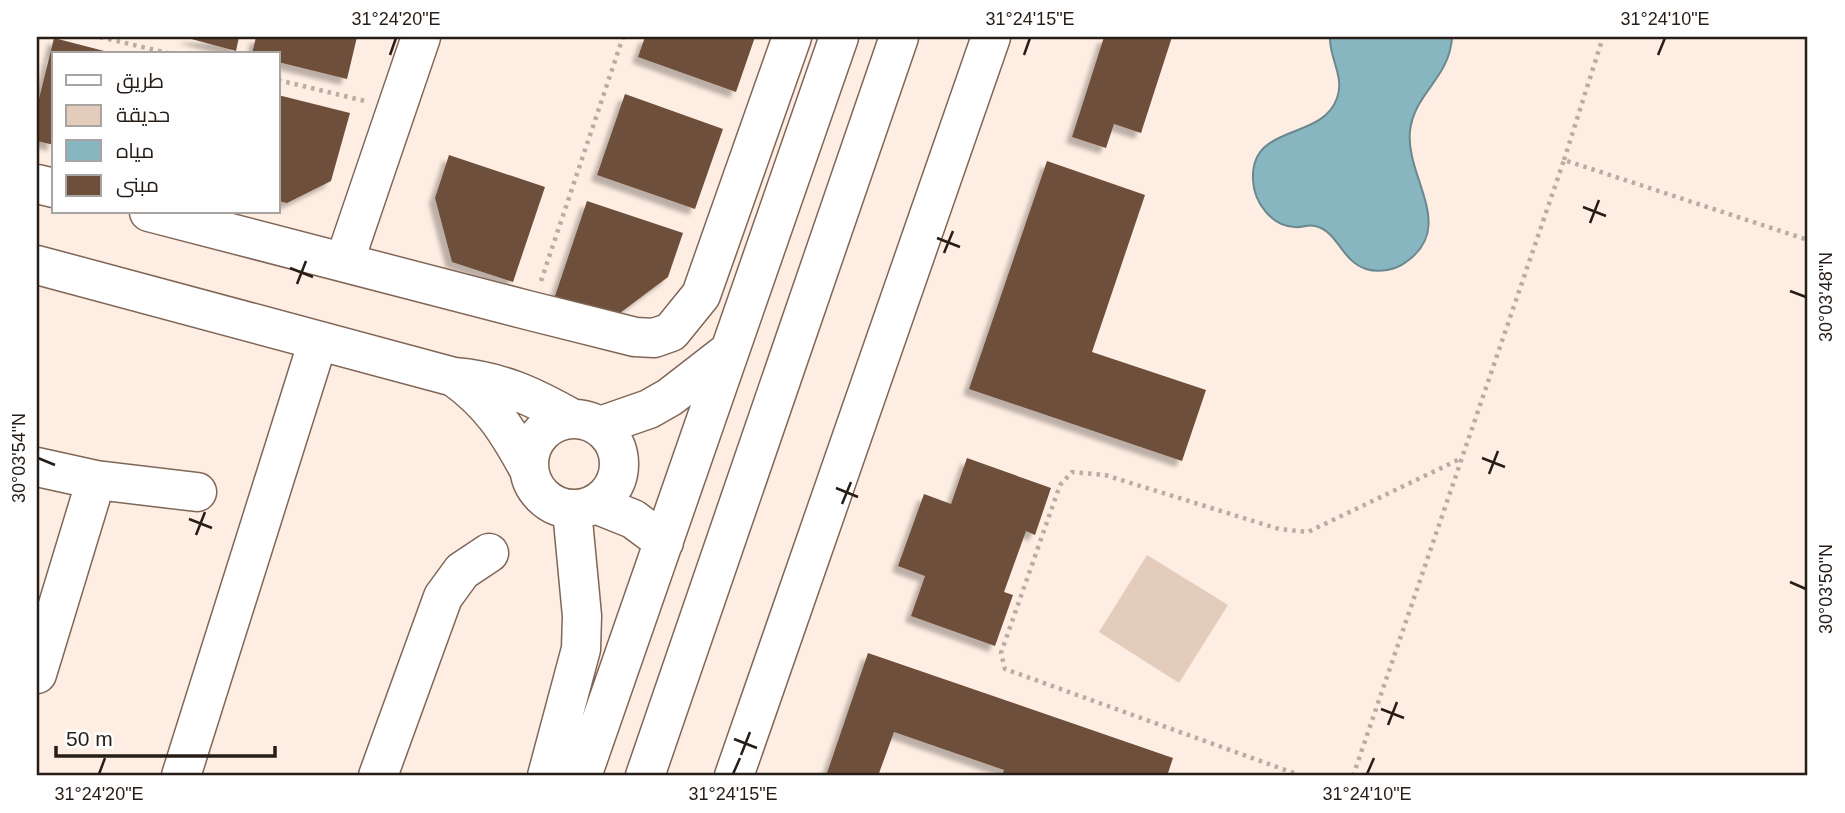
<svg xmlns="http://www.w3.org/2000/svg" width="1845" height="813" viewBox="0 0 1845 813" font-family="Arial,Cairo,sans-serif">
	<defs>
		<filter id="shadow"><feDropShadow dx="-6" dy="6" stdDeviation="2" flood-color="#0004"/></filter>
	</defs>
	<rect width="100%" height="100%" fill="#feede2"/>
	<path fill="#e4ccbd" d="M1147,555L1228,605L1179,683L1099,632Z"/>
	<path fill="#87b6c1" stroke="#6a888e" stroke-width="2" d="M1330,37H1452C1450,78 1414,93 1410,131C1405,177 1457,227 1406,262C1396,270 1379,273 1366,269C1341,261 1338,231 1315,226C1308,224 1302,228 1295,227C1271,226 1254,202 1253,180C1250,122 1322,142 1337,98C1345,77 1329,58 1330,37Z"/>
	<path fill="#6e4f3b" filter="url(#shadow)" d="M184,37H239L236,51Z
		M256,37H357L347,79L278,62V54H252Z
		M645,37H755L736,92L638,57Z
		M1104,37H1172L1141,133L1114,124L1106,148L1072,137Z
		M54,38L112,53L54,54V145L37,141V107Z
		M625,94L723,129L695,209L597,175Z
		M278,95L350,113L331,181L287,203L278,201Z
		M449,155L545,187L513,282L452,262L435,198Z
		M1047,161L1145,195L1092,352L1206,390L1182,461L969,389Z
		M587,201L683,233L668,277L616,316L555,296Z
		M967,458L1051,488L1035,535L1026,531L1004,592L1013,595L995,646L911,616L925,576L898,566L924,494L951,504Z
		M868,653L1173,758L1167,776H1002L1004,770L894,732L878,776H826Z"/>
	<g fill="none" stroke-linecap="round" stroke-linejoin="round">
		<defs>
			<path id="minor" d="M37,184L54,188
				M149,212L531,311L635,337L654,338L671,332L701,295L792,37
				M345,260L421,37
				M37,265L454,377C501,381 532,396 573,419
				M454,377C490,403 506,428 527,466
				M529 464a45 45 0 1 1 90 0a45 45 0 1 1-90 0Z
				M600,426L649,409L670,397L728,352
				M37,467L96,480L197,492
				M598,505L633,519L664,542
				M37,674L96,480
				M181,776L318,341
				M378,776L443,597L462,571L489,553
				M547,776L581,649L582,616L572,510
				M582,776L839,37"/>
			<path id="major" d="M645,776L899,37
				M734,776L991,37"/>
		</defs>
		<use href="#minor" stroke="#7f6657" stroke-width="41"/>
		<use href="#major" stroke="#7f6657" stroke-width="41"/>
		<path stroke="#baaca2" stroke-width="4.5" stroke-dasharray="3.5 5" stroke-linecap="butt" d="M100,37L172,54
			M278,80L365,101
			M1564,160L1603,37
			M541,281L623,37
			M1302,776L1005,669L1001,653L1060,485L1072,472L1105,475L1279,529L1308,532L1462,458
			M1353,776L1564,160L1808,240"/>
		<use href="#minor" stroke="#fff" stroke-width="38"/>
		<use href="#major" stroke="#fff" stroke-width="38"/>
	</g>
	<path fill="none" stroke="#271d17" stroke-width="2.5" d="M390,55L396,38M1024,55L1030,38M1658,55L1665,38M1583,207L1606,216M1590,223L1599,200M937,238L960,247M944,253L953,231M290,268L313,277M297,284L306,261M1790,291L1806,297M38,458L55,465M1482,458L1505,467M1489,474L1498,451M836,488L858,497M842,504L851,482M189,519L212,528M196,535L205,512M1790,582L1806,589M1381,709L1404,718M1388,725L1397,702M734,739L757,748M741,755L750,732M99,774L105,758M733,774L740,758M1367,774L1374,758"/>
	<rect width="1845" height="813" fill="none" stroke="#fefefe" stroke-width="77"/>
	<rect x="52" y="52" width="228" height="161" fill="#fefefe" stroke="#a8a4a2" stroke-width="2"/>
	<rect x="66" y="75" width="35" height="10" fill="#ffffff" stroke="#a8a4a2" stroke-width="2"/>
	<text x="116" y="88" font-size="21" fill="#271d17">طريق</text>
	<rect x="66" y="105" width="35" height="21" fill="#e4ccbd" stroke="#a8a4a2" stroke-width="2"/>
	<text x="116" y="122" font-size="21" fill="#271d17">حديقة</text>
	<rect x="66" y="140" width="35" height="21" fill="#87b6c1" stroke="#a8a4a2" stroke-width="2"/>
	<text x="116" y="158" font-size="21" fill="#271d17">مياه</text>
	<rect x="66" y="175" width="35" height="21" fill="#6e4f3b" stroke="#a8a4a2" stroke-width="2"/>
	<text x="116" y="192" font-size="21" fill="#271d17">مبنى</text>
	<path d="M56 746v10h219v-10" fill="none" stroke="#271d17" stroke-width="3.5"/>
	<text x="66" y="746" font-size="21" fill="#271d17" stroke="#fefefe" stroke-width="5" paint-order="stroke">50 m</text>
	<rect x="38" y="38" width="1768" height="736" fill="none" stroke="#271d17" stroke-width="2.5"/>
	<g font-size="18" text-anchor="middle" fill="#271d17">
		<text x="396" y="25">31°24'20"E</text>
		<text x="1030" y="25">31°24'15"E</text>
		<text x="1665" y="25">31°24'10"E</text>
		<text transform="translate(1826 297) rotate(-90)" y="6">30°03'48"N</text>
		<text transform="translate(19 458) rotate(-90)" y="6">30°03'54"N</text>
		<text transform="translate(1826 589) rotate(-90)" y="6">30°03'50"N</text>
		<text x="99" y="800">31°24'20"E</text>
		<text x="733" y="800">31°24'15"E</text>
		<text x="1367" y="800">31°24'10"E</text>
	</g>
</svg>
